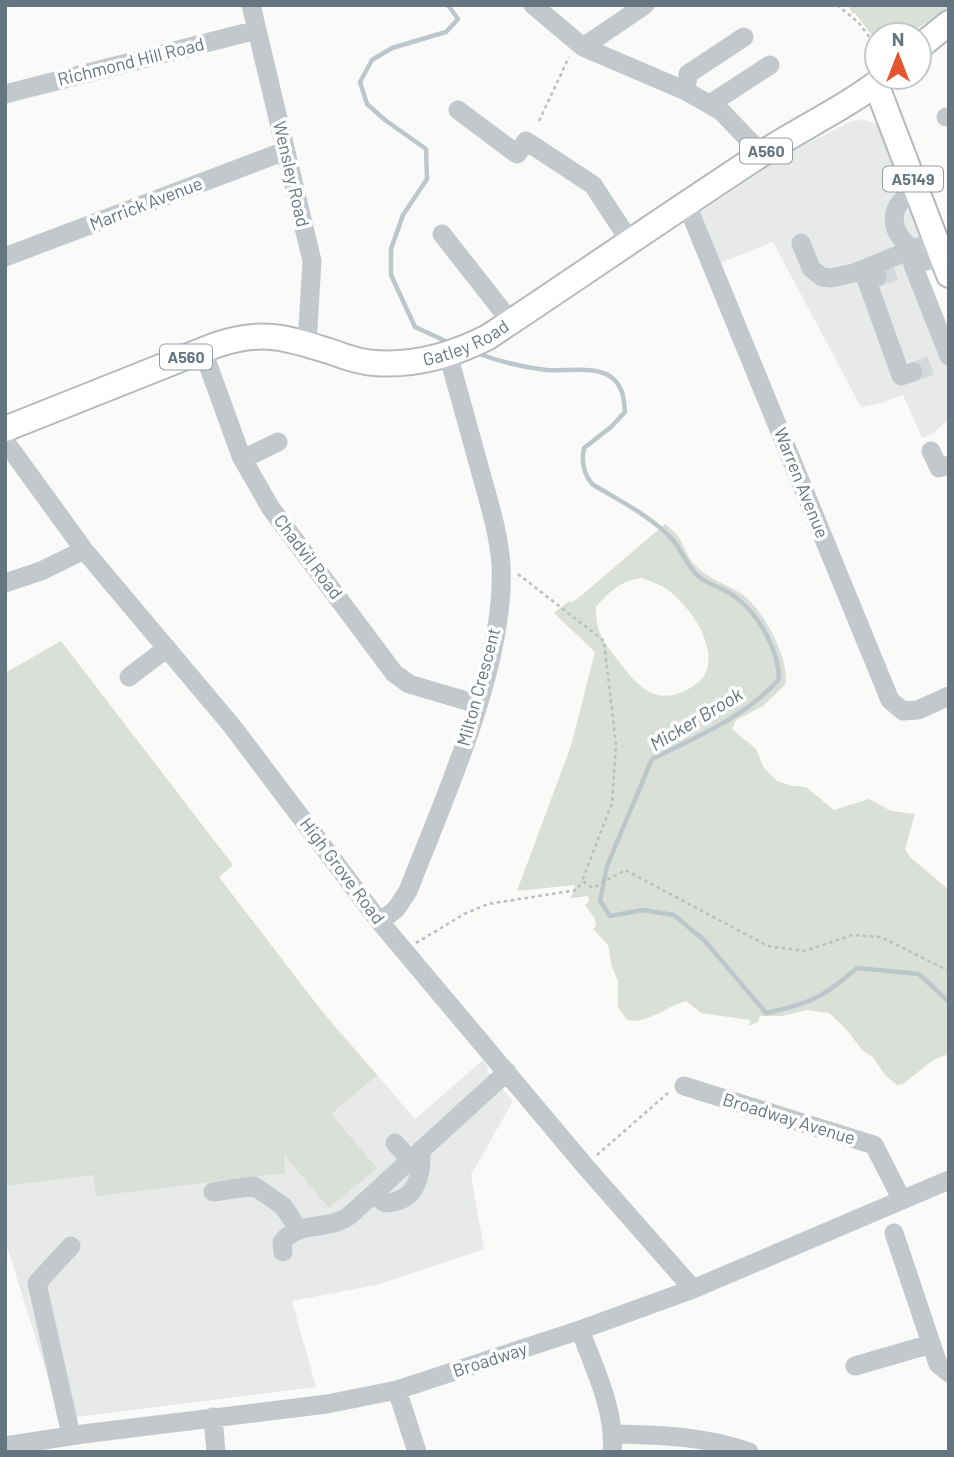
<svg xmlns="http://www.w3.org/2000/svg" width="954" height="1457" viewBox="0 0 954 1457" font-family="Barlow,sans-serif">
	<rect width="100%" height="100%" fill="#fafaf8"/>
	<path fill="#e8e9e9" d="M864,120L877,124L885,133L929,254L918,258L949,339V419L932,434L922,438L903,395L881,403L861,407L773,242L720,263L700,211L770,162L852,121Z
		M5,927L307,993L415,1119L483,1060L488,1067L487,1071L513,1101L471,1175L484,1249L376,1285L292,1301L316,1387L61,1419L5,1240Z"/>
	<path fill="#dadfd7" fill-rule="evenodd" d="M849,5H949V8L907,35H877V42L855,13L852,14Z
		M665,524C669,527 674,531 677,535C684,543 686,555 693,563C707,579 727,584 743,595C763,609 791,661 785,685L763,706L736,720L732,729L756,749L764,768L777,781L792,786L806,787L834,810L869,799L891,811L915,814L905,849L910,857L949,890V1054L933,1060L903,1084L897,1085L885,1075L873,1057L862,1050L846,1029L829,1013L807,1010L782,1016H760L758,1022L749,1026L750,1020L701,1013L686,1001C667,1006 646,1025 627,1020L618,1007V981L612,967L608,945L593,929L596,926L595,919L585,905L589,901L588,896L571,898L575,885L517,891L571,746L595,652L554,613L569,601L571,603L582,595ZM641,578C653,582 665,586 674,595C693,612 719,649 704,676C700,683 689,689 682,692C655,704 637,686 621,664C604,642 596,636 596,607C609,592 620,581 641,578Z
		M61,641L233,865L219,877L334,1027L377,1075L331,1114L377,1168L329,1208L284,1155L285,1173L96,1196L93,1175L5,1186V673Z"/>
	<g fill="none" stroke-linecap="round" stroke-linejoin="round">
		<path stroke="#bbc7cb" stroke-width="4.5" d="M448,5L458,19L446,32L392,48L372,60L360,82L367,104L385,120L426,149L427,179L403,215L391,249V275L415,327L450,343
			M477,353C500,362 522,367 546,370C565,372 595,365 611,377C623,386 624,398 625,412L611,427L584,448C581,462 583,473 592,484C618,500 651,516 672,539C682,550 686,565 697,575C707,585 723,587 734,596C758,613 779,650 779,679C746,717 696,737 652,759L607,866L600,901L610,916L643,910L674,915L705,941L766,1013C809,1004 824,997 857,968L919,974L949,1002"/>
		<path stroke="#d5d9db" stroke-width="19" stroke-dasharray="19 10" stroke-linecap="butt" d="M877,277L901,269
			M913,372L936,364"/>
		<defs>
			<g id="major">
				<path d="M919,47L949,23"/>
				<path d="M876,84L949,275"/>
				<path id="s1" d="M5,429L216,345C263,329 287,338 332,352C345,357 359,362 374,363C414,366 453,355 488,337C580,276 671,213 763,153C803,127 847,107 885,77"/>
			</g>
		</defs>
		<use href="#major" stroke="#b5babe" stroke-width="28"/>
		<path stroke="#bbbfc2" stroke-width="2.5" stroke-dasharray="3.5 3.5" stroke-linecap="butt" d="M837,5L858,22L877,47
			M539,121L569,57
			M518,574L604,641L616,745L612,803L582,881L593,888L625,870L768,946L805,951L852,935L881,937L949,971
			M416,943L464,914L488,904L577,890L582,881
			M597,1155L668,1093"/>
		<path stroke="#c3c8cc" stroke-width="19" d="M251,5L312,261L307,344
			M533,5L583,47L686,91L721,111L762,154
			M583,47L645,5
			M686,91L688,74L744,37
			M5,94L257,30
			M710,104L770,65
			M458,110L517,154L526,141L593,185L629,240
			M946,117H949
			M917,190C888,204 887,229 912,249L922,246
			M687,205L890,700L903,711L918,710L949,696
			M442,234L511,322
			M801,243L811,268L822,277L831,278L854,273L913,249
			M942,256L913,265L949,356
			M5,257L285,151
			M877,277L867,281L901,376L913,372
			M203,351L241,456L270,507L394,673L409,684L477,704
			M5,441L84,550L232,726L380,922L585,1166L693,1289
			M931,451L939,468L949,465
			M243,459L278,442
			M5,583L41,571L84,550
			M129,677L167,648
			M380,922L396,909L408,891C444,798 506,665 501,565C499,535 490,506 482,477C471,436 459,395 448,354
			M684,1086L874,1145L902,1200
			M395,1143L410,1160
			M213,1192L254,1186L283,1206L299,1230
			M373,1194L385,1203C416,1202 422,1177 421,1150
			M894,1233L938,1364L949,1373
			M71,1246L37,1283L71,1435
			M283,1252L282,1242C299,1220 329,1231 349,1216L507,1072
			M580,1330C594,1367 616,1412 612,1452
			M855,1366L931,1344
			M397,1390L417,1452
			M213,1417L216,1452
			M614,1434C660,1435 705,1436 749,1452
			M5,1446L83,1434L327,1404L397,1390L580,1330L693,1289L949,1180"/>
		<use href="#major" stroke="#fff" stroke-width="24"/>
	</g>
	<g text-anchor="middle" stroke-width="7" stroke-linejoin="round" paint-order="stroke">
		<g fill="#fff" stroke="#939fa8" stroke-width="2">
			<rect x="740" y="138.5" width="52" height="25" rx="5"/>
			<rect x="883" y="166.5" width="60" height="25" rx="5"/>
			<rect x="160" y="344.5" width="52" height="25" rx="5"/>
		</g>
		<g font-size="16" font-weight="bold" fill="#657683">
			<text x="766" y="157">A560</text>
			<text x="913" y="185">A5149</text>
			<text x="186" y="363">A560</text>
		</g>
		<g font-size="18" fill="#657683" stroke="#fff">
			<text transform="translate(131 62) rotate(-14)" y="6">Richmond Hill Road</text>
			<text transform="translate(291 174) rotate(77)" y="6">Wensley Road</text>
			<text transform="translate(146 204) rotate(-21)" y="6">Marrick Avenue</text>
			<text dy="6" stroke="none"><textPath href="#s1" startOffset="485">Gatley Road</textPath></text>
			<text transform="translate(801 483) rotate(68)" y="6">Warren Avenue</text>
			<text transform="translate(308 557) rotate(53)" y="6">Chadvil Road</text>
			<text transform="translate(479 687) rotate(-75)" y="6">Milton Crescent</text>
			<text transform="translate(342 871) rotate(53)" y="6">High Grove Road</text>
			<text transform="translate(789 1119) rotate(17)" y="6">Broadway Avenue</text>
			<text transform="translate(490 1360) rotate(-18)" y="6">Broadway</text>
		</g>
		<g font-size="19" font-style="italic" fill="#60757c" stroke="#fff">
			<text transform="translate(696 719) rotate(-31)" y="7">Micker Brook</text>
		</g>
	</g>
	<rect width="954" height="1457" fill="none" stroke="#657683" stroke-width="14"/>
	<g transform="translate(898 56)"><circle r="33" fill="#ffffff" stroke="#c1c8cd" stroke-width="2"/>
	<path d="M0-5L12 26L0 18L-12 26Z" fill="#e4572e"/>
	<text y="-10" font-size="19" font-weight="bold" text-anchor="middle" fill="#657683">N</text>
	</g>
</svg>
